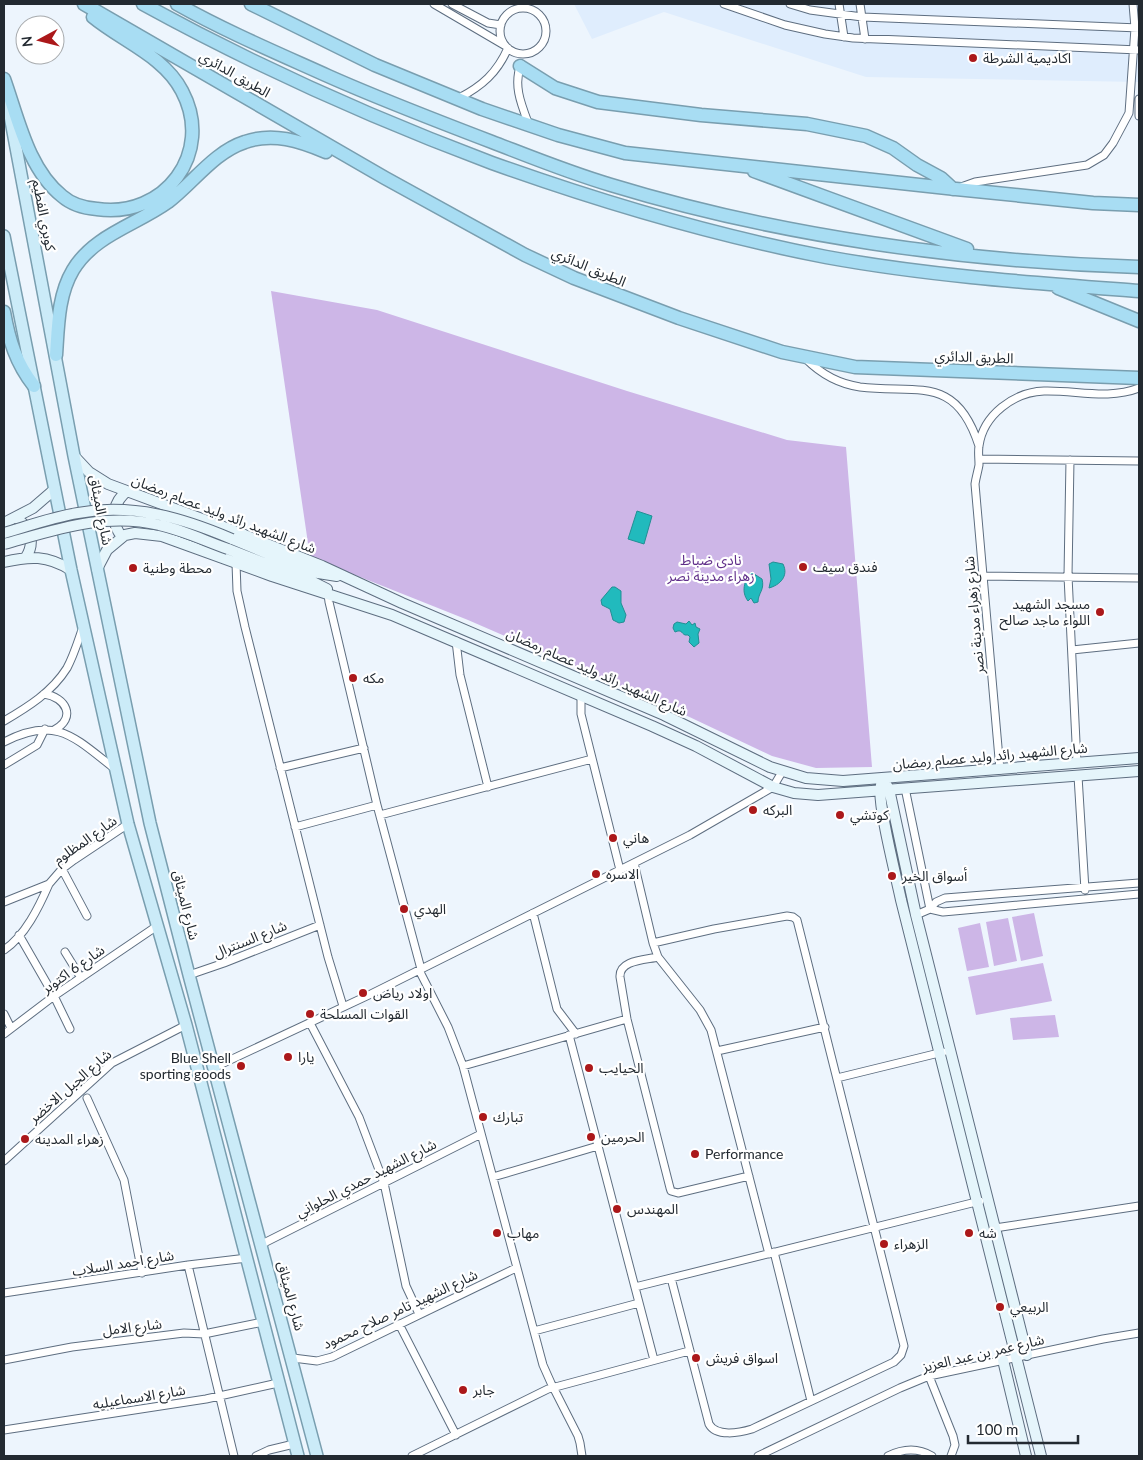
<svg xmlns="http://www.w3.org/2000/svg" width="1143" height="1460" viewBox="0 0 1143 1460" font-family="Lato,'Noto Sans Arabic',sans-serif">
	<rect width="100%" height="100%" fill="#edf5fd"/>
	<path fill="#dfedfd" d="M574,4H1139V82L866,77L664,12L592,39Z"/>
	<path fill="#cdb6e7" d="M271,291L377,310L627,391L787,440L846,447L872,767L816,768L772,756L662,704L468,620L310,557Z
		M1034,913L1043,956L1021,961L1012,917Z
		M1008,918L1017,961L994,966L986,922Z
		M980,923L989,967L967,971L958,928Z
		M1043,963L1052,1001L976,1015L968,977Z
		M1055,1015L1059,1037L1013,1040L1010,1018Z"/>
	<path fill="#21babd" stroke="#228f93" d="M637,511L652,516L644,544L628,539Z
		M773,562L783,564C789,576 780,585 769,588L771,579L769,564Z
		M751,572L762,579C765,590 758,593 758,602L754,603L751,598L748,601C741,592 744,581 751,572Z
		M612,587H615L621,591V603L626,615L624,622L619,623L613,620L610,609L602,605L601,600Z
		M689,621L692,625L695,623L696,627L700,629L698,634L699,643L694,647L689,642L690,637L688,635H685C681,633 682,629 675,632L673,628L674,624L677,622L686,624Z"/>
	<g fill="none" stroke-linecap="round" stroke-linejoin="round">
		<defs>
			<path id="street" d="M434,4L504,45
				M452,4L488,23L501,25
				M724,4L785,25L825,34L853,38L1139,50
				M790,4L810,10L862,17L1139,28
				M839,4L844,37
				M860,4L865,39
				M500 31a23 23 0 1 1 46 0a23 23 0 1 1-46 0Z
				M521,64C513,85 521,104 529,125
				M459,98C482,86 497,73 508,48
				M1139,99V116
				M961,187L975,182L1087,165L1104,155L1113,143L1129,113L1135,28L1133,4
				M806,359C821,374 840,384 860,387C918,394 956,374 979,446
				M979,459L1139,461
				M1070,460L1068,576L1077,763
				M236,563L237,591L245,627L328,957L343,1006
				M983,576L1139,578
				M328,594L329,602L377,805L421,969
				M456,641L460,675L488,787
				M1072,650L1139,643
				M44,694C66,697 77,718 54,730
				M581,695V714L620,870
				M4,721C28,707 52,692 67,668C74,655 78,641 83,627
				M4,742C56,715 74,737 115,769
				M4,765L37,745L45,729
				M280,768L364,748
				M1000,770L975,484C976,477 978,471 979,465C979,458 978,452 979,446C983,415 1014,392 1044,391C1076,390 1108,400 1139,388
				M1078,776L1085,890
				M905,788L930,909
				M380,815L592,759
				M295,827L377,805
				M634,863L653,943L658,957L700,1010L711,1030L769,1254
				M62,869L87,916
				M4,902L49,884L62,869L74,860L128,824
				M930,909L943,912L1139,894
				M533,913L557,1009L576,1034
				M916,915L930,909L936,902L945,898L1139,883
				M19,935L54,996L70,1029
				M653,943L714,929L787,916L793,917L797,920L904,1346L901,1355L894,1362L752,1429C739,1433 716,1437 709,1424L671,1278
				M4,950C25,936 39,907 49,884
				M65,952L81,978
				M658,957C645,960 619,960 620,977L627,1019L670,1188L671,1191L678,1193L749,1176
				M419,970L448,1027L463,1066L543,1365L551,1383L578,1436L580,1443L582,1456
				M189,975L224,963L320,925
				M4,1014L11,1028
				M310,1023L359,1117L384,1183L406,1286L419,1314
				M4,1034L54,996L157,926
				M569,1035L654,1360
				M717,1051L825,1027
				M463,1066L627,1019
				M213,1068L371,994L690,835L773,787L782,772
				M837,1078L943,1052
				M87,1098L124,1180L142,1273
				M4,1161L112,1063L186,1025
				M493,1177L598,1146
				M995,1228L1139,1206
				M262,1244L481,1134
				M774,1252L811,1401
				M188,1265L234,1456
				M635,1287L980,1201
				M4,1293L188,1265L247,1258
				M399,1324L456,1435
				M534,1331L639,1303
				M293,1358L317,1361L332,1357L516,1268
				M4,1360L72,1347L184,1333L204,1334L263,1322
				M929,1376L953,1436L955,1445L951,1456
				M4,1430L206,1399L278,1383
				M256,1456L269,1450L294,1444
				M412,1456L548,1389L689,1351
				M758,1456L900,1388L929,1376L1103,1339L1139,1333
				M888,1456C902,1449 917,1447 932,1456"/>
			<path id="secondary" d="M74,456L89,472L108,484L237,532L322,566L402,603L664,715L770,767L806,778L843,781L1139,758
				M20,521C32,530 34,545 26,557
				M4,523L33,508L55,489
				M122,537C110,522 112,503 127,491
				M232,539L312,572L337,576
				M228,549L315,583L327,589
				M4,562C30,556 47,555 71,570
				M97,569L107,550L125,535L135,533L162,536L272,576L392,615L652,726L696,746L773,787L794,793L818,795L1139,771
				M886,784L889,789L916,915L1027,1355
				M881,785C876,799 897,880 901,900L1041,1456
				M1003,1360L1026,1456"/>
			<path id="primary" d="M8,105L74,456L150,823L189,975L317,1456
				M4,236L71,570L128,824L186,1025L298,1456"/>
			<path id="highway" d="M84,4L385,178L525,255L574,278L679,318L782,352L855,367L1139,378
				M143,4C256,66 372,118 492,163C601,202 712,235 826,257C930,276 1034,283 1139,291
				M177,4C225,31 277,53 328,76C382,100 437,121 492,142C531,157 570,173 611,185C778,236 965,262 1139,267
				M251,4L375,65L482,109L558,135L625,153L956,189L1093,203L1139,205
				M520,66L555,88L598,102L701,115L807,124L866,136L893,148L917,165L941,178L953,189
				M4,79C18,118 28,169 62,196C71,204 84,208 97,209C164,219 215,153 182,91C164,56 122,41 93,17
				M754,171L967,249
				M1058,288L1139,321
				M4,312C9,340 16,363 34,386
				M56,355C58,326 58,295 73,270C94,235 136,225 168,202C193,183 214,152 245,142C273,132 300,141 326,152"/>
		</defs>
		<use href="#street" stroke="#5e6e80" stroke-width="9"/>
		<use href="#secondary" stroke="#5e6e80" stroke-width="12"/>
		<use href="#primary" stroke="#799eaf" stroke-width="14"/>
		<use href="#highway" stroke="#799eaf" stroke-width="15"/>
		<use href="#street" stroke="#fff" stroke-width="7"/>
		<use href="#secondary" stroke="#e5f5fb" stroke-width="10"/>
		<use href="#primary" stroke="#cbebf8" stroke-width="11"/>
		<use href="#highway" stroke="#a8ddf3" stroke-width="12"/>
		<defs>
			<path id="secondary-bridge" d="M4,533C28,526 53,517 78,513C133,503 183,518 232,539
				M4,544C55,530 105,512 159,525C183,530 205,541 228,549"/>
		</defs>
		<use href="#secondary-bridge" stroke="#5e6e80" stroke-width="12" stroke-linecap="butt"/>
		<use href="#secondary-bridge" stroke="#e5f5fb" stroke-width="10"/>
	</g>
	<g fill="#ab181a" stroke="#fff" stroke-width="2">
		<circle cx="973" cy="58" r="5"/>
		<circle cx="803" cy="567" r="5"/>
		<circle cx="133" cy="568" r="5"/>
		<circle cx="1100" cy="612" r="5"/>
		<circle cx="353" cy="678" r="5"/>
		<circle cx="753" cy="810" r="5"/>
		<circle cx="840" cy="815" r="5"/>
		<circle cx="613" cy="838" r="5"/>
		<circle cx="596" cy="874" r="5"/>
		<circle cx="892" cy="876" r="5"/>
		<circle cx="404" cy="909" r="5"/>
		<circle cx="363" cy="993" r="5"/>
		<circle cx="310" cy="1014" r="5"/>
		<circle cx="288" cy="1057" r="5"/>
		<circle cx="241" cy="1066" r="5"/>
		<circle cx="589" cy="1068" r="5"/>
		<circle cx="483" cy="1117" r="5"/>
		<circle cx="591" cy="1137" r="5"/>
		<circle cx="25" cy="1139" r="5"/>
		<circle cx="695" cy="1154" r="5"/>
		<circle cx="617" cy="1209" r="5"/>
		<circle cx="497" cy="1233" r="5"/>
		<circle cx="969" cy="1233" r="5"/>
		<circle cx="884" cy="1244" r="5"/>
		<circle cx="1000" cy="1307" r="5"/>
		<circle cx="696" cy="1358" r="5"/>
		<circle cx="463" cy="1390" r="5"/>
	</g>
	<g text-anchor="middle" stroke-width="4.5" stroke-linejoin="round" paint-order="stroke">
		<g font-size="14" fill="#232a31" stroke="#fff" text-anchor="start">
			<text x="983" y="63">اكاديمية الشرطة</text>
			<text x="813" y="572">فندق سيف</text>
			<text x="143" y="573">محطة وطنية</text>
			<text x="1090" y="609" text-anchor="end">مسجد الشهيد<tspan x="1090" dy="16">اللواء ماجد صالح</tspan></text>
			<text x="363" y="683">مكه</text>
			<text x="763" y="815">البركه</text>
			<text x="850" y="820">كوتشي</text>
			<text x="623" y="843">هاني</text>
			<text x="606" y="879">الاسره</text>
			<text x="902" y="881">أسواق الخير</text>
			<text x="414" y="914">الهدي</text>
			<text x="373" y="998">اولاد رياض</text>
			<text x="320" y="1019">القوات المسلحة</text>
			<text x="298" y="1062">يارا</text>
			<text x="231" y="1063" text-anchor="end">Blue Shell<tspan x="231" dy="16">sporting goods</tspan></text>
			<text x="599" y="1073">الحيايب</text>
			<text x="493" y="1122">تبارك</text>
			<text x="601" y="1142">الحرمين</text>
			<text x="35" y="1144">زهراء المدينه</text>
			<text x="705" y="1159">Performance</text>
			<text x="627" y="1214">المهندس</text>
			<text x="507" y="1238">مهاب</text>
			<text x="979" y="1238">شه</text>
			<text x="894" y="1249">الزهراء</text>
			<text x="1010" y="1312">الربيعي</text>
			<text x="706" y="1363">اسواق فريش</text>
			<text x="473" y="1395">جابر</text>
		</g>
		<g font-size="14" fill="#232a31" stroke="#fff">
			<text transform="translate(235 74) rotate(30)" y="5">الطريق الدائري</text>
			<text transform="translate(44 215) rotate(79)" y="5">كوبري الفطيم</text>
			<text transform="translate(589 267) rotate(23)" y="5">الطريق الدائري</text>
			<text transform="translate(974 357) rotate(2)" y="5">الطريق الدائري</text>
			<text transform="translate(101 510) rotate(79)" y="5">شارع الميثاق</text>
			<text transform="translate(224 514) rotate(21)" y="5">شارع الشهيد رائد وليد عصام رمضان</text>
			<text transform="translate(974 615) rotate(-95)" y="5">شارع زهراء مدينة نصر</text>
			<text transform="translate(597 672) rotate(24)" y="5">شارع الشهيد رائد وليد عصام رمضان</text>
			<text transform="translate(990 756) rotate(-5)" y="5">شارع الشهيد رائد وليد عصام رمضان</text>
			<text transform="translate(85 840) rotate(-35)" y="5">شارع المظلوم</text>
			<text transform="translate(186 905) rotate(76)" y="5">شارع الميثاق</text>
			<text transform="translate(250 939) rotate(-22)" y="5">شارع السنترال</text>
			<text transform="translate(73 969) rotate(-35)" y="5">شارع 6 اكتوبر</text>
			<text transform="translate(70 1086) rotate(-41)" y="5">شارع الجبل الاخضر</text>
			<text transform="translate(366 1178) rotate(-27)" y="5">شارع الشهيد حمدي الحلواني</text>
			<text transform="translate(123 1263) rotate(-9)" y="5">شارع احمد السلاب</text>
			<text transform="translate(291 1296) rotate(75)" y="5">شارع الميثاق</text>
			<text transform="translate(400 1309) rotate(-25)" y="5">شارع الشهيد تامر صلاح محمود</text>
			<text transform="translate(132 1327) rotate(-7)" y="5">شارع الامل</text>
			<text transform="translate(983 1353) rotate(-13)" y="5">شارع عمر بن عبد العزيز</text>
			<text transform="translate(139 1397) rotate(-9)" y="5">شارع الاسماعيليه</text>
		</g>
		<g font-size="14" fill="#602f8a" stroke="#fff">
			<text x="711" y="565">نادى ضباط<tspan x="711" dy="16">زهراء مدينة نصر</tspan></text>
		</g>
	</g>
	<rect width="1143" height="1460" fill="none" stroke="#232a31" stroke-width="10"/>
	<g transform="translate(40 40) rotate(263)"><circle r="24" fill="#ffffff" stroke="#a7aaad"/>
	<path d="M0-4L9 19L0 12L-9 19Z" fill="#ab181a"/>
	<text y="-8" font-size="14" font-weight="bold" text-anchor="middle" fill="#232a31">N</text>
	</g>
	<path d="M968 1435v8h110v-8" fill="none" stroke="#232a31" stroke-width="2.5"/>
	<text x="976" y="1435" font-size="15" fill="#232a31" stroke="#ffffff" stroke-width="4" paint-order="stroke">100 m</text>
</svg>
